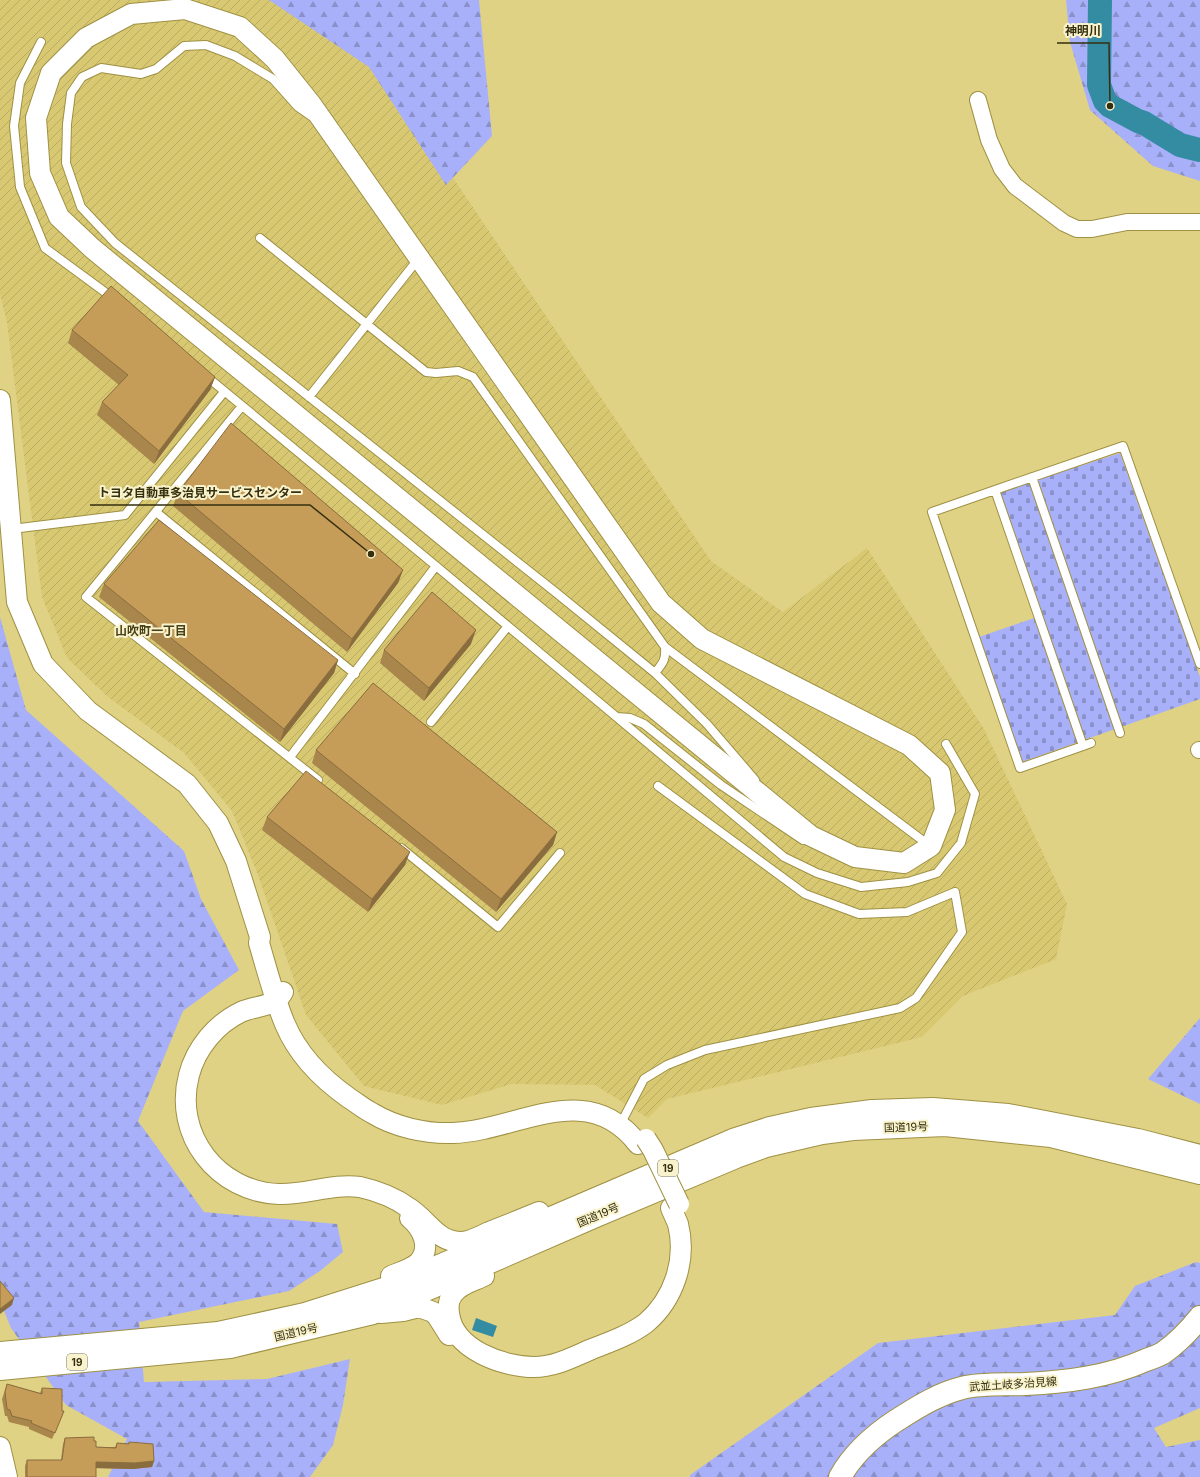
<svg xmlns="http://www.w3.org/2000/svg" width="1200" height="1477" viewBox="0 0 1200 1477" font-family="Inter,'Noto Sans JP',sans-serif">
	<defs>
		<pattern id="industrial-furrows" width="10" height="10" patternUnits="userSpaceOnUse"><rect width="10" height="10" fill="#d8c871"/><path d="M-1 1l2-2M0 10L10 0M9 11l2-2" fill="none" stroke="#baac61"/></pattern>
		<pattern id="forest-firs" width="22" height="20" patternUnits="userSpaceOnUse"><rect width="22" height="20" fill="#a8b0fa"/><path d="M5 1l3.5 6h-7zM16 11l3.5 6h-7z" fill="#8a90c9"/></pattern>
		<pattern id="cemetery-stones" width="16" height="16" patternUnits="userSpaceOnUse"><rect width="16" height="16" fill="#a8b0fa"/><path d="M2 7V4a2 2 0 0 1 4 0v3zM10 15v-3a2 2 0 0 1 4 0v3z" fill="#8a90c9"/></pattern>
	</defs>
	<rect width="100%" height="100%" fill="#e0d284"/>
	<path fill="url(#industrial-furrows)" d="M0,0H303L371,56L711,561L783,612L867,548L984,729L1067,904L1056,959L963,996L922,1037L667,1099L648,1118L595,1085L512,1084L442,1105L364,1086L306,1015L258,875L232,811L184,753L108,697L67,658L42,597L7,323L0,294Z"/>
	<path fill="url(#forest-firs)" d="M269,0H479L492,136L446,185L369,67Z
		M1066,0H1200V181L1153,166L1090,110L1070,42Z
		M0,617L26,710L184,851L201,899L239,970L183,1011L138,1121L204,1212L337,1224L343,1252L320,1271L289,1291L139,1322L144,1382L267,1379L350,1359L343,1405L333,1445L310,1477H108L127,1439L66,1405L11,1328L0,1301Z
		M1200,1018V1104L1148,1079Z
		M1196,1262L1200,1263V1408L1154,1428L1166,1447L1200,1440V1477H690V1475L878,1343L1115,1315L1135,1286Z"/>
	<path fill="url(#cemetery-stones)" d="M1120,453L1200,677V699L1022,762L979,637L1043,615L1000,492Z"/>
	<path fill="#348ca3" d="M476,1318L497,1326L493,1337L472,1330Z"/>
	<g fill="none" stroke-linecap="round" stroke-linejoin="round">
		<path stroke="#348ca3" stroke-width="24" d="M1100,0L1099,85L1105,101L1110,106L1138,121L1144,123L1180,145L1200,150"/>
		<defs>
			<path id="service" d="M41,42L20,83L14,126L20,187L45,248L113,298
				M311,116L298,107L273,79L235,56L206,45L184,46L156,69L141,74L101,68L82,77L71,93L67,124L66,163L81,207L115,243L554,591L655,673L707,724L755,780
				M260,238L426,372L436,373L458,371L473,377L665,647C666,660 663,663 655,673
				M206,376L436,566L784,857L817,873L861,887L908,882L937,873L961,843L975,794L946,744
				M309,397L419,258
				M242,406L86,597L318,780
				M1032,477L1120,733
				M995,490L932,512L1020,768L1083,746
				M156,512L355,674
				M12,529L125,515L224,392
				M665,647L930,846
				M617,717L630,718L644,724L721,785L803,840
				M431,722L508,626
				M1091,743L1083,746L995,490L1123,446L1200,664
				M290,757L436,566
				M401,848L498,927L560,853
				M620,1125L644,1079L667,1065L705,1050L900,1008L916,998L962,932L955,892L907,912L859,914L805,894L658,786"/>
			<path id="minor" d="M978,100L989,140L1002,169L1015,186L1064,223L1077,229H1092L1127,222H1200
				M1199,750H1200"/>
			<path id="tertiary" d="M185,9L240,27L275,59L311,104L661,603L702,639L909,745L940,773L945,810L931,846L904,863L855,857L811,836L93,249L59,217L40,173L36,118L51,73L86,38L131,14Z
				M0,400L17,602L43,664L88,711L187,784L218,823L236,861L260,937L259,943C267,970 274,998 285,1024C298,1055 322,1079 349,1098C357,1103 364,1109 372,1113C395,1127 425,1134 453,1133C517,1131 587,1077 638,1144
				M283,992C281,995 279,999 276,1001C265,1007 252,1007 241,1012C216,1024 196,1048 189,1075C173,1135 218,1192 279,1194C306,1195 333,1183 360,1187C378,1191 394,1197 409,1208C429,1221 437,1243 463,1242C471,1241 481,1236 489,1232C505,1226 522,1219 539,1212
				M391,1276C400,1272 412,1269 419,1262C432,1247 422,1228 410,1218
				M484,1276C474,1281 460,1284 453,1294C448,1300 448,1306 449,1313C453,1350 504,1367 534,1367C555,1367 573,1357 592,1349C610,1342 630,1335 646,1323C674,1299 687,1260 678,1224C676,1219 673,1213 671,1208
				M381,1313L403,1311L419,1307L433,1312L437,1316L449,1335
				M0,1447L7,1477"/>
			<path id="secondary" d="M840,1477C854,1452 874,1435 897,1420C918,1407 938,1394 962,1388C982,1383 1005,1385 1025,1384C1067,1382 1108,1377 1146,1360C1152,1358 1158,1356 1163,1353C1177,1343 1189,1331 1200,1317"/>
			<path id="trunk" d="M0,1353L218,1333L305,1314L390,1287L733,1140L770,1128L811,1119L872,1111L933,1109L1008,1115L1138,1140L1200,1156
				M0,1369L230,1347L373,1313L596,1216L736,1157L766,1146L822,1133L853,1129L945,1125L1051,1136L1200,1173"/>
		</defs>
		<use href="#service" stroke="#9f9144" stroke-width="10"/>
		<use href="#minor" stroke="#9f9144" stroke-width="18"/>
		<use href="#tertiary" stroke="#9f9144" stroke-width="22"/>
		<use href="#secondary" stroke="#9f9144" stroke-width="24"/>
		<use href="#trunk" stroke="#9f9144" stroke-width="24"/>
		<use href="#service" stroke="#fff" stroke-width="8"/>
		<use href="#minor" stroke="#fff" stroke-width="16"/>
		<use href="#tertiary" stroke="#fff" stroke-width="20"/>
		<use href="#secondary" stroke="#fff" stroke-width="22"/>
		<use href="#trunk" stroke="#fff" stroke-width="22"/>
		<defs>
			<path id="tertiary-bridge" d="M646,1139L653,1150L679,1204"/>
		</defs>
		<use href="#tertiary-bridge" stroke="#9f9144" stroke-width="22" stroke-linecap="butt"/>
		<use href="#tertiary-bridge" stroke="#fff" stroke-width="20"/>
	</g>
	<path fill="#a9864c" d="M72,330L215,377L210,390L154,464L97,415L102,402L119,385L68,343Z
		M178,493L403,570L398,583L347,652L173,506Z
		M104,584L338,660L334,673L280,742L99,597Z
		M471,644L424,701L380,663L384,650Z
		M316,750L557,832L553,845L496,912L312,763Z
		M267,817L405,865L368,912L262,830Z
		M7,1384L40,1393L42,1388L62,1411H64L52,1439L29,1429V1427L9,1422L7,1416H5L2,1399Z
		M65,1438L94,1441L96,1447H115L117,1443L128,1444L129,1442L154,1461L152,1467L133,1469L96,1468V1477H25V1466L27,1460H61L63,1444Z"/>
	<path fill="#8a6d3e" d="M215,377L210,390L154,464L159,451Z
		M403,570L398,583L347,652L352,639Z
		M476,630L471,644L424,701L429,688Z
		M338,660L334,673L280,742L284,729Z
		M557,832L553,845L496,912L501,899Z
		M410,852L405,865L368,912L372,899Z
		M14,1298L12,1305L0,1314V1309Z
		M154,1461L152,1467L133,1469L93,1468L96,1462Z"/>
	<path fill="#c59c58" stroke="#8a6d3e" d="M111,286L215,377L159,451L102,402L128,375L72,330Z
		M231,423L403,570L352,639L178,493Z
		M159,520L338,660L284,729L104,584Z
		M432,592L476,630L429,688L384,650Z
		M373,683L557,832L501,899L316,750Z
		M306,771L410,852L372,899L267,817Z
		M0,1281L14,1298L0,1309Z
		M7,1384L42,1394V1388L62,1389V1411H64L55,1433L31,1423L32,1421L12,1416L10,1410L7,1409L5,1392Z
		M94,1437V1441H96V1447L116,1448L117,1443L129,1444V1442L153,1444L154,1461L135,1463L96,1462V1477H27V1460H62L65,1438Z"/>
	<g text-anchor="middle" stroke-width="4" stroke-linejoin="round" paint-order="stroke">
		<g fill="#f9f3cd" stroke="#706a48" stroke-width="1">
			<rect x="658" y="1160" width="20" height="16" rx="3"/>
			<rect x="67" y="1354" width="20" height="16" rx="3"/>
		</g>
		<g font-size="10" font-weight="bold" fill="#352f0f">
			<text x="668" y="1172">19</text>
			<text x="77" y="1366">19</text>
		</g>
		<g font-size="11" fill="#352f0f" stroke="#f9f3cd">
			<text transform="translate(906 1127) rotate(-2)" y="4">国道19号</text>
			<text transform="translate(598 1215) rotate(-23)" y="4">国道19号</text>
			<text transform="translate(296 1332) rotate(-13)" y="4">国道19号</text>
			<text transform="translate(1013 1384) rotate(-4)" y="4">武並土岐多治見線</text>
		</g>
		<g font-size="12" font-weight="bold" fill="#484017" stroke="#f9f3cd">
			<text x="151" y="635">山吹町一丁目</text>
		</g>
	</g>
	<path fill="none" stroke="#352f0f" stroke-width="1.5" d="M1110 106L1109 43H1057M371 554L310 505H90"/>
	<g fill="#352f0f" stroke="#f9f3cd" stroke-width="1.5">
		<circle cx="1110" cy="106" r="4"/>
		<circle cx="371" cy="554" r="4"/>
	</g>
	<g font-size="12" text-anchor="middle" font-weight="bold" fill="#352f0f" stroke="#f9f3cd" stroke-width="4" stroke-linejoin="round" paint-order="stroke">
		<text x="1083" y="35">神明川</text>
		<text x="200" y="497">トヨタ自動車多治見サービスセンター</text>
	</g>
</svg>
